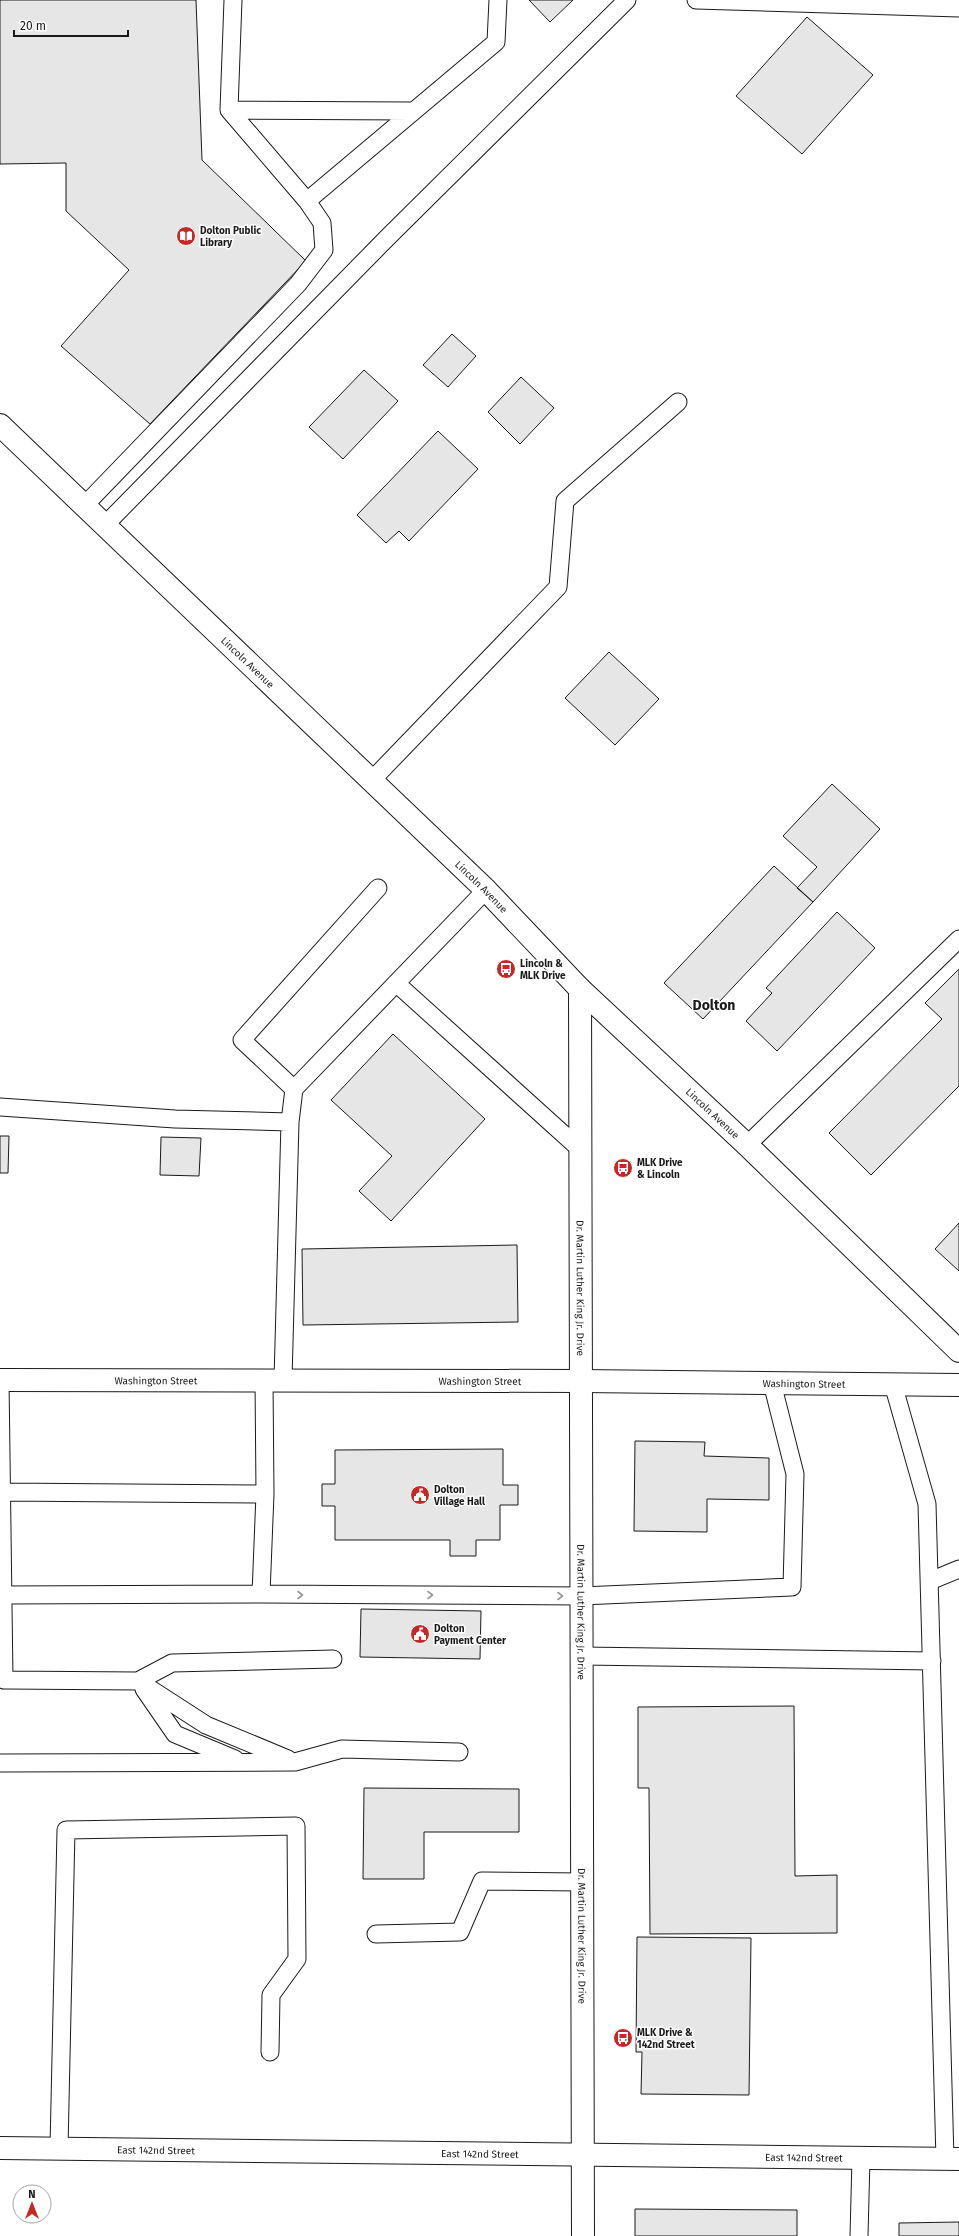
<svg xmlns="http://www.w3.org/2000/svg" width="959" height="2236" viewBox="0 0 959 2236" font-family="'Fira Sans',sans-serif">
	<rect width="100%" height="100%" fill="#fff"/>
	<path fill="#e6e6e6" stroke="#1a1a1a" d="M0,0H196L202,160L306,261L150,424L61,346L129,270L66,211V163L0,164Z
		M529,0H573L550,22Z
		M807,17L873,75L802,154L736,96Z
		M452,334L476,356L448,387L423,365Z
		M364,370L398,401L343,459L309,427Z
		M521,377L554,408L520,444L488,412Z
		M438,431L478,469L409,541L399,531L386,543L357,515Z
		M609,652L659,699L615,745L565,698Z
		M832,784L880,829L813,902L797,888L817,867L783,836Z
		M774,866L813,902L703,1019L664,983Z
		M837,912L875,948L777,1051L746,1021L772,993L766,988Z
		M959,969V1086L871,1175L829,1133L942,1019L925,1003Z
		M393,1034L485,1119L391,1221L359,1191L392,1156L331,1100Z
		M0,1136H9L8,1173H0Z
		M161,1137L201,1138L199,1176L160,1175Z
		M959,1223V1271L935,1249Z
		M517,1245L518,1322L303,1325L302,1249Z
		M635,1441L705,1442L704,1456L769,1458V1500L707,1499V1532L634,1531Z
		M503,1449V1485H518V1505H500V1540H476V1556H450V1540H335V1506H322V1484H335V1450Z
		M361,1609L481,1611L480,1659L360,1657Z
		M794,1706L795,1876L837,1875V1933L650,1934L649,1788H638V1707Z
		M364,1788L519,1789V1832H424V1879H363Z
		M637,1937L751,1938L749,2095L641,2094L642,2052H636Z
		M635,2209L797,2210V2236H635Z
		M959,2222V2236H899V2223Z"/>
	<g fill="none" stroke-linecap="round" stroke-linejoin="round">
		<defs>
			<path id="lane" d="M233,0L229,110L307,201
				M696,0L959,8
				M229,110L413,111
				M84,506L298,284L324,250L322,223L307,201L496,42L498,0
				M105,525L387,238L627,0
				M371,781L558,587L565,501L678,402
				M378,888L242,1040L294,1089L486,890
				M396,983L581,1150
				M0,1107L175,1119L290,1122
				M747,1145L959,939
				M0,1380L4,1680L138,1681L172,1663L333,1659
				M283,1380L290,1122L294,1089
				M893,1384L927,1504L945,2159
				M2,1492L265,1494L264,1380
				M930,1581L959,1569
				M261,1594L581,1596L792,1587L795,1474L772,1383
				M3,1595L261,1594L265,1494
				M582,1656L932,1661
				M138,1681L206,1725L288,1759
				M144,1689L175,1734L235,1759
				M0,1763L295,1762L342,1749L459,1752
				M376,1934L460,1932L482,1881L582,1882
				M59,2148L66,1830L296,1826L297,1959L271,1995L270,2052
				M859,2236L861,2158"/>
			<g id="street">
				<path id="s1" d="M0,1380L581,1381L959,1385"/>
			</g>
			<g id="secondary">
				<path id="s2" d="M0,425L486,890L580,989L747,1145L959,1351"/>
				<path id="s3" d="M580,989L583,2236"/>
				<path id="s4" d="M0,2148L959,2159"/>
			</g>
		</defs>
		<use href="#lane" stroke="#1a1a1a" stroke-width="19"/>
		<use href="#street" stroke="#1a1a1a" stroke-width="24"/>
		<use href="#secondary" stroke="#1a1a1a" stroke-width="24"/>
		<use href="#lane" stroke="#fff" stroke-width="17"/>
		<use href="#street" stroke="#fff" stroke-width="22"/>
		<use href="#secondary" stroke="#fff" stroke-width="22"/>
	</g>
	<defs><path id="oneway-chevron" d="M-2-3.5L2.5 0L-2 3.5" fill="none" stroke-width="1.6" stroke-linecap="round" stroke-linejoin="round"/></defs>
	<g stroke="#989898">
		<use href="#oneway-chevron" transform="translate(300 1595)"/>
		<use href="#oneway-chevron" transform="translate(430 1595)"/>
		<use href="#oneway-chevron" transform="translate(560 1596)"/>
	</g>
	<defs>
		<symbol id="library-disc" viewBox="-11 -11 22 22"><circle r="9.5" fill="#c62828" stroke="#fff"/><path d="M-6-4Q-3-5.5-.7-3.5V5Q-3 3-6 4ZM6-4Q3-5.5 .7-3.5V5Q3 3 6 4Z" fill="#fff"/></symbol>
		<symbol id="bus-disc" viewBox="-11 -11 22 22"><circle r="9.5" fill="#c62828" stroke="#fff"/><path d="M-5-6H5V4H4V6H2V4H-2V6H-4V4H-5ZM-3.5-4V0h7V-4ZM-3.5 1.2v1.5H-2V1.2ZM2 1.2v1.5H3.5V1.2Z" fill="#fff"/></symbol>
		<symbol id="civic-disc" viewBox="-11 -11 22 22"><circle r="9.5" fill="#c62828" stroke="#fff"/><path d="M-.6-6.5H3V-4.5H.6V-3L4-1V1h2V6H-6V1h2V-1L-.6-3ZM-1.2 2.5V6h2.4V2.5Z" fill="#fff"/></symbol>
	</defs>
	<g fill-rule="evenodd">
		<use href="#library-disc" x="175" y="225" width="22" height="22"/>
		<use href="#bus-disc" x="495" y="958" width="22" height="22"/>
		<use href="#bus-disc" x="612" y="1157" width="22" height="22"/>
		<use href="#civic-disc" x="409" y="1484" width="22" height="22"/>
		<use href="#civic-disc" x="409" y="1623" width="22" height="22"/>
		<use href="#bus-disc" x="612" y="2027" width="22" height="22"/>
	</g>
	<g text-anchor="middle" stroke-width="3" stroke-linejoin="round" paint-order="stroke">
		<g font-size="10" font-weight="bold" fill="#1a1a1a" stroke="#fff" text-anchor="start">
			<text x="200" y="234">Dolton Public<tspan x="200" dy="12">Library</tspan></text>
			<text x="520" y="967">Lincoln &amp;<tspan x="520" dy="12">MLK Drive</tspan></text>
			<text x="637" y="1166">MLK Drive<tspan x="637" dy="12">&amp; Lincoln</tspan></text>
			<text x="434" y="1493">Dolton<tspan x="434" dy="12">Village Hall</tspan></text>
			<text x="434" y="1632">Dolton<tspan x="434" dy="12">Payment Center</tspan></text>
			<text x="637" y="2036">MLK Drive &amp;<tspan x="637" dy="12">142nd Street</tspan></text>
		</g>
		<g font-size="10" fill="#1a1a1a" stroke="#fff">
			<text dy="4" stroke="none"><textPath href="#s2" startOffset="343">Lincoln Avenue</textPath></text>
			<text dy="4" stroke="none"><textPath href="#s2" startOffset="667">Lincoln Avenue</textPath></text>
			<text dy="4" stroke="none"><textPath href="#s2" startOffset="991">Lincoln Avenue</textPath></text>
			<text dy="4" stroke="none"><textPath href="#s3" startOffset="299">Dr. Martin Luther King Jr. Drive</textPath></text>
			<text dy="4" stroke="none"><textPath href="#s1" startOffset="156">Washington Street</textPath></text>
			<text dy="4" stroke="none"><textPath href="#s1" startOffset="480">Washington Street</textPath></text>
			<text dy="4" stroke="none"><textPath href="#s1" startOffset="804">Washington Street</textPath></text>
			<text dy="4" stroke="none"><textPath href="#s3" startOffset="623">Dr. Martin Luther King Jr. Drive</textPath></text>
			<text dy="4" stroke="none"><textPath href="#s3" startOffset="947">Dr. Martin Luther King Jr. Drive</textPath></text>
			<text dy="4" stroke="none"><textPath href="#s4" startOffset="156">East 142nd Street</textPath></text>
			<text dy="4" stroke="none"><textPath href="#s4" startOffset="480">East 142nd Street</textPath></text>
			<text dy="4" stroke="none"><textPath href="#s4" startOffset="804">East 142nd Street</textPath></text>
		</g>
		<g font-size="14" font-weight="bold" fill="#1a1a1a" stroke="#fff">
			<text x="714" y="1010">Dolton</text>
		</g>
	</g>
	<g transform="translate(32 2204)"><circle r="19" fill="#ffffff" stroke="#a3a3a3"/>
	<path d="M0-3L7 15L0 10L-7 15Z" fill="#c62828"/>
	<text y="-6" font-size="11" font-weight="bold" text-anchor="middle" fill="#1a1a1a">N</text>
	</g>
	<path d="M14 30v6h114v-6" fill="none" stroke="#1a1a1a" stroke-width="2"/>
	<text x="20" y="30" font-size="12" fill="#1a1a1a" stroke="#ffffff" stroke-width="3" paint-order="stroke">20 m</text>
</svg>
